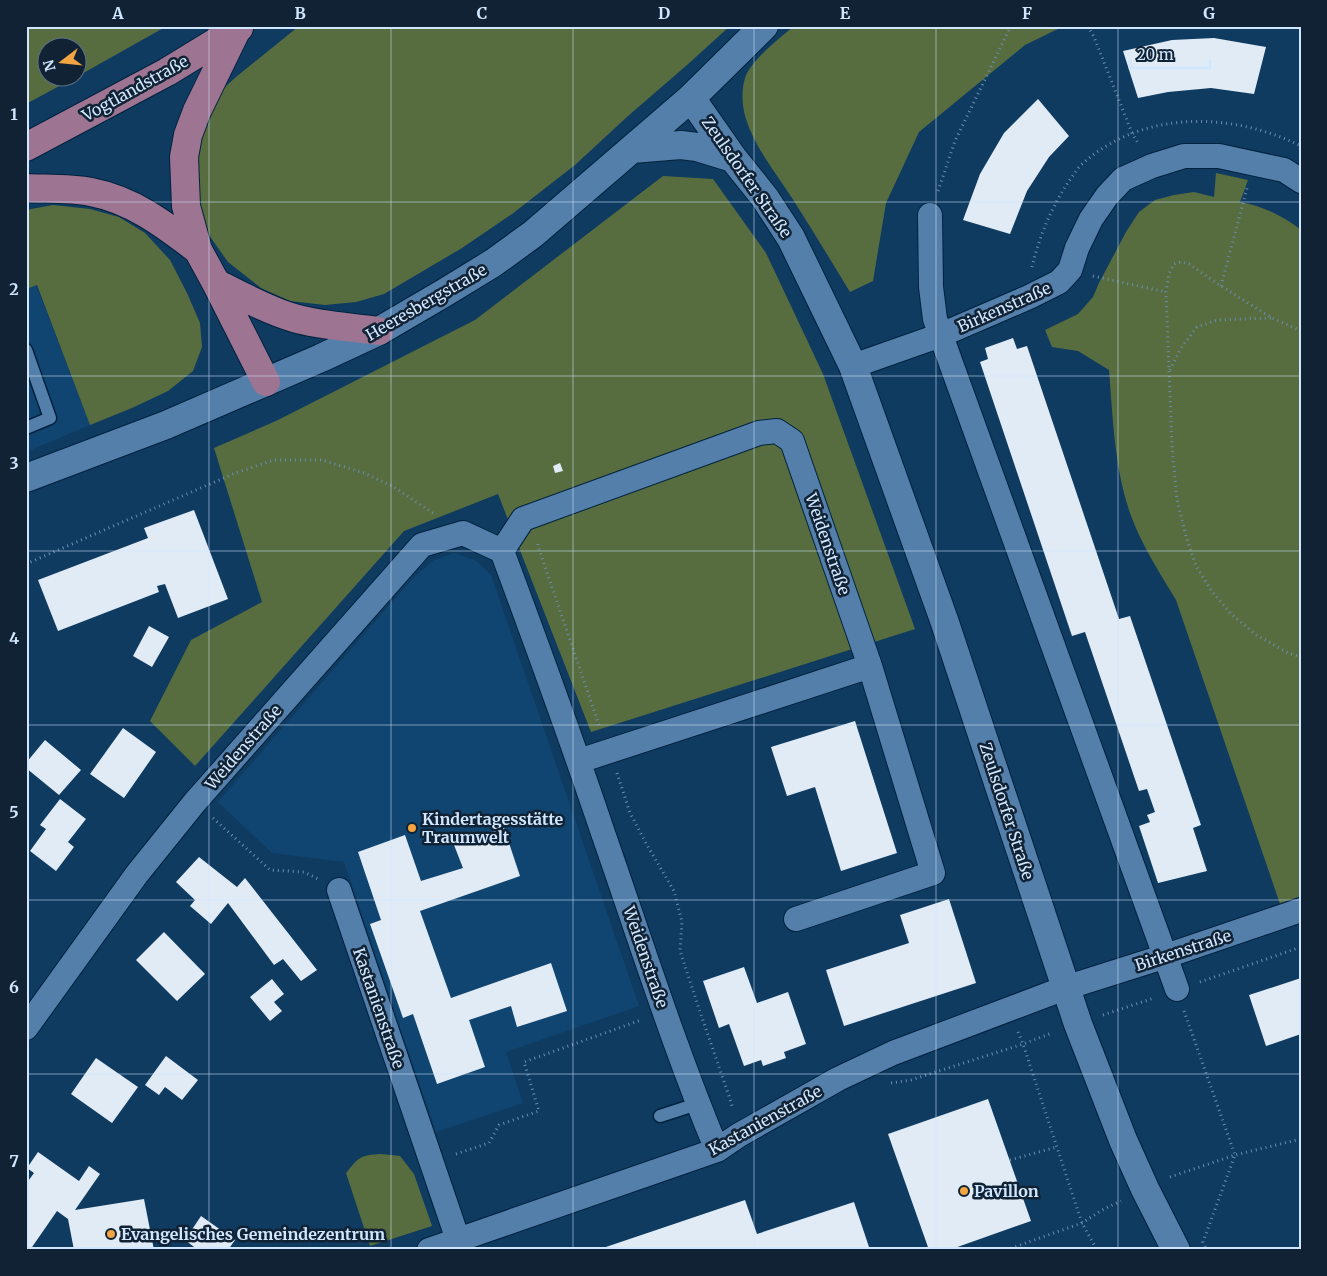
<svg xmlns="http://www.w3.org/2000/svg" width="1327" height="1276" viewBox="0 0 1327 1276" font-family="Merriweather,serif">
	<rect width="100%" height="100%" fill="#0f3b61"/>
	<path fill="#114571" d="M36,285L90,425L26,452V289Z
		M454,553L475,560L491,575L639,1006L506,1052L523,1103L436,1132L344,862L272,853L218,802L413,578L434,560Z"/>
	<path fill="#586d3f" d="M26,26H167L78,76V48H48V78H74L26,104Z
		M299,26H730L687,65L628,116L575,165L512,214L462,248L384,294L356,302L325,305L290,301L261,288L228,262L209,235L197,211L194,148L214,97L236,77Z
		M794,26H1064L1025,45L919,132L886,203L873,281L850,292C831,261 812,229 792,198C776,173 755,148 746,119C742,107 741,91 745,78C750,61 780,38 794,26Z
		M1216,173L1248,180L1240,202C1260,205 1286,217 1301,230V896L1280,904L1176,600C1159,572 1141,544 1130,513C1114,466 1113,418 1109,370L1078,351L1052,347L1045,330L1078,314L1093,297L1099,283L1126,232L1139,212L1155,200L1174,195L1194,192L1214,197Z
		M663,176L713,179L766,253L823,374L915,629L591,732L498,494L404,531L195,766L150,721L191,640L262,602L214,448L278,420L475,320Z
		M53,205L90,209L119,217L145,233L170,260L187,293L200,323L202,347L193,371L168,391L132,408L90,425L37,285L26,289V210Z
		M381,1154L400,1156L414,1174L432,1226L370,1246L346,1173C359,1157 360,1155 381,1154Z"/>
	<path fill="#e0ebf5" d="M1214,38L1266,47L1254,94L1211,88L1168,92L1138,98L1123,51L1172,40Z
		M1038,99L1069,136L1049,157L1027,191L1010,234L963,220L980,174L1004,133Z
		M1013,338L1017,349L1027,346L1119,619L1130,616L1201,825L1193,828L1207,871L1158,883L1139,826L1150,822L1147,815L1155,812L1147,789L1139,791L1085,632L1072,636L980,362L988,359L985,348Z
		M560,463L563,471L555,473L553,466Z
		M194,510L228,599L178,618L165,584L157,586L159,592L58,631L38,580L148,538L144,528Z
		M149,626L169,637L152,667L133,656Z
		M855,721L897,853L841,871L815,787L787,796L771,747Z
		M123,728L156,752L124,798L90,774Z
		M45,740L81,770L59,795L26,768V763Z
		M60,799L86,819L68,842L74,847L56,871L30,851L46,829L40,825Z
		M504,828L520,876L420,911L451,998L551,963L567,1011L517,1027L511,1006L469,1020L485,1067L437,1084L413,1014L403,1018L370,924L381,920L358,852L405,835L421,881L463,868L454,845Z
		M199,857L237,887L245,878L317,970L301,981L283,959L274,965L228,903L211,924L190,906L195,900L176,882Z
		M949,899L976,983L844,1026L826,970L909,943L900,915Z
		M164,932L205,974L177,1001L136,960Z
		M744,967L757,1003L788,992L806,1044L784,1052L786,1058L763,1066L761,1060L744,1066L729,1024L719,1028L703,981Z
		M1301,978V1034L1266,1046L1249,995Z
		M272,979L284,994L274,1002L282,1011L270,1021L250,997Z
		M166,1056L198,1080L182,1100L165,1087L159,1095L145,1085Z
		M96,1058L138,1087L112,1123L71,1094Z
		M988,1099L1031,1221L949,1250H929L888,1134Z
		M38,1152L79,1181L89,1166L100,1174L75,1210L144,1199L154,1250H74L68,1219L57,1211L30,1250H26V1184L34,1173L27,1168Z
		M745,1200L757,1234L854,1202L870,1250H597Z
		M201,1216L235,1240L228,1250H198L185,1240Z"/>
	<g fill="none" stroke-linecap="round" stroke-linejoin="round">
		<defs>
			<path id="lane" d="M26,350L50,418L26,428
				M660,1116L697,1104"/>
			<path id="street" d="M930,215L931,287L935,319L1177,989
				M853,366L941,335L1029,297L1059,282L1070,270L1077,248L1091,219L1107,196L1123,179L1152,166L1184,156H1219L1284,170L1301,181
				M502,551L523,519L759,433L777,431L792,441L870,666L933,873L796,919
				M579,761L870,666
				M339,890L458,1240
				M26,1028L137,874L195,802L422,545L463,533L502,551C537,645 571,738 603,833C640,939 674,1047 717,1150
				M429,1250L717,1150L739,1135L838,1079L893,1053L1065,988L1166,956L1301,910"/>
			<path id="secondary" d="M691,98L733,158L765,198L791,238L853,366L944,620L1078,1024L1123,1140L1145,1189L1176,1250
				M632,149L681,145L697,147L733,158
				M26,478L166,425L321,358L379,331L444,293L493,263L533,234L691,98L764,26"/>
			<path id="primary" d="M237,29L197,111L188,135L184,157L186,206L198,250L216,283L266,382
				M26,147L167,72L239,28
				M26,188C48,189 70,188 91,192C133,200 165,225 198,250
				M216,283C242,296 267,310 294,318C321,326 351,327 379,331"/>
		</defs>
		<use href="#lane" stroke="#01223e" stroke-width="15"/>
		<use href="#street" stroke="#01223e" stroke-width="26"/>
		<use href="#secondary" stroke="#01223e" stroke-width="30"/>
		<use href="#primary" stroke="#01223e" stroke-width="30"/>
		<path stroke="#6b8dad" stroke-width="3" stroke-dasharray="1 4" stroke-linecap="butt" d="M1088,26L1094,37L1132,133L1139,145
			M938,191L955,141L1011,26
			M1032,267C1039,237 1052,206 1069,181C1073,176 1076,170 1081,165C1141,110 1230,111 1301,146
			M1093,276L1166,292
			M1221,286L1247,188
			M1301,331L1272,318L1221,286L1189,264L1181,262L1174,264L1169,274L1166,292L1172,447L1177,500L1186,536L1196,566L1211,590L1231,614L1255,634L1288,653L1301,657
			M1170,370L1181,348L1197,327L1217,320L1271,318
			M538,544V546L600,728
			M26,564L233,474L274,460H322L364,473L392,486L436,515
			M617,773L630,813L647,845L674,891L682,922L680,951L697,1003L729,1096L733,1109
			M213,818L270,870L304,872L318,879
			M1200,982L1301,947
			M1184,1011L1235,1155L1203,1242L1207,1250
			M1103,1015L1154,998
			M1018,1032L1023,1044L1082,1223L1097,1250
			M891,1083L911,1080L1023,1044L1052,1033
			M456,1154L489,1143L499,1125L539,1111L524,1062L641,1020
			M1010,1160L1057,1147
			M1170,1177L1235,1155L1301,1139
			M1006,1250L1082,1223L1102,1210L1121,1201"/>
		<use href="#lane" stroke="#547faa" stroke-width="12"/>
		<use href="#street" stroke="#547faa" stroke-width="24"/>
		<use href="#secondary" stroke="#547faa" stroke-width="28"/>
		<use href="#primary" stroke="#9d7491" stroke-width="28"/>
	</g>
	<path fill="none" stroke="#d0e7ff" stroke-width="1" stroke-opacity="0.55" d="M209,26V1250M391,26V1250M573,26V1250M754,26V1250M936,26V1250M1118,26V1250M26,202H1301M26,376H1301M26,551H1301M26,725H1301M26,900H1301M26,1074H1301"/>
	<g fill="#f2a542" stroke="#102233" stroke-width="2">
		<circle cx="412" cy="828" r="5"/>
		<circle cx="964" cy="1191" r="5"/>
		<circle cx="111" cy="1234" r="5"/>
	</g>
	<g text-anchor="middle" stroke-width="5" stroke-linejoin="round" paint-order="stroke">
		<g font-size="16" fill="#d0e7ff" stroke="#102233">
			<text transform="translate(135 88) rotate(-29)" y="6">Vogtlandstraße</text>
			<text transform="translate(747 177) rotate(55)" y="6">Zeulsdorfer Straße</text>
			<text transform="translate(426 302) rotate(-30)" y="6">Heeresbergstraße</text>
			<text transform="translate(1004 307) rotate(-24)" y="6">Birkenstraße</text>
			<text transform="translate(828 544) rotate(71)" y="6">Weidenstraße</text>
			<text transform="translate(243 747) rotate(-49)" y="6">Weidenstraße</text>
			<text transform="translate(1007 811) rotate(72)" y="6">Zeulsdorfer Straße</text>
			<text transform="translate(1183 950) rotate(-18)" y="6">Birkenstraße</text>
			<text transform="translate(646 957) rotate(71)" y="6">Weidenstraße</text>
			<text transform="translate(379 1008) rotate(71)" y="6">Kastanienstraße</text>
			<text transform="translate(765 1120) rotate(-29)" y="6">Kastanienstraße</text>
		</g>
		<g font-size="16" font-weight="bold" fill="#d0e7ff" stroke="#102233" text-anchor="start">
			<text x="422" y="825">Kindertagesstätte<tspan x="422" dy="18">Traumwelt</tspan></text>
			<text x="974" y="1197">Pavillon</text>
			<text x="121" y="1240">Evangelisches Gemeindezentrum</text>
		</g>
	</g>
	<rect width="1327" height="1276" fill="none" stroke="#102233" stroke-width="55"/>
	<g transform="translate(62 62) rotate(254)"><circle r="24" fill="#102233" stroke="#5d7185"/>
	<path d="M0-4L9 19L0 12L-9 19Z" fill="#f2a542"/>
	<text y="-8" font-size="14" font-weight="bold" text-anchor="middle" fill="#d0e7ff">N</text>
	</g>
	<path d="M1130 60v8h80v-8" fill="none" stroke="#d0e7ff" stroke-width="2.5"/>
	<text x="1137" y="60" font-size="15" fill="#d0e7ff" stroke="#102233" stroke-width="4" paint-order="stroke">20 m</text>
	<rect x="28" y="28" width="1272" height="1220" fill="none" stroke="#d0e7ff" stroke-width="2"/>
	<g font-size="16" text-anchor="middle" font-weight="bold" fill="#d0e7ff">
		<text x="118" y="19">A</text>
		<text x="300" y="19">B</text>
		<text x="482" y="19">C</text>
		<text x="664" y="19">D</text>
		<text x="845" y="19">E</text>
		<text x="1027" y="19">F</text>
		<text x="1209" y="19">G</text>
		<text x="14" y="120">1</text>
		<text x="14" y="295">2</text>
		<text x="14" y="469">3</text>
		<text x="14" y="644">4</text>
		<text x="14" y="818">5</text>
		<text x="14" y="993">6</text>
		<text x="14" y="1167">7</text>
	</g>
</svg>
